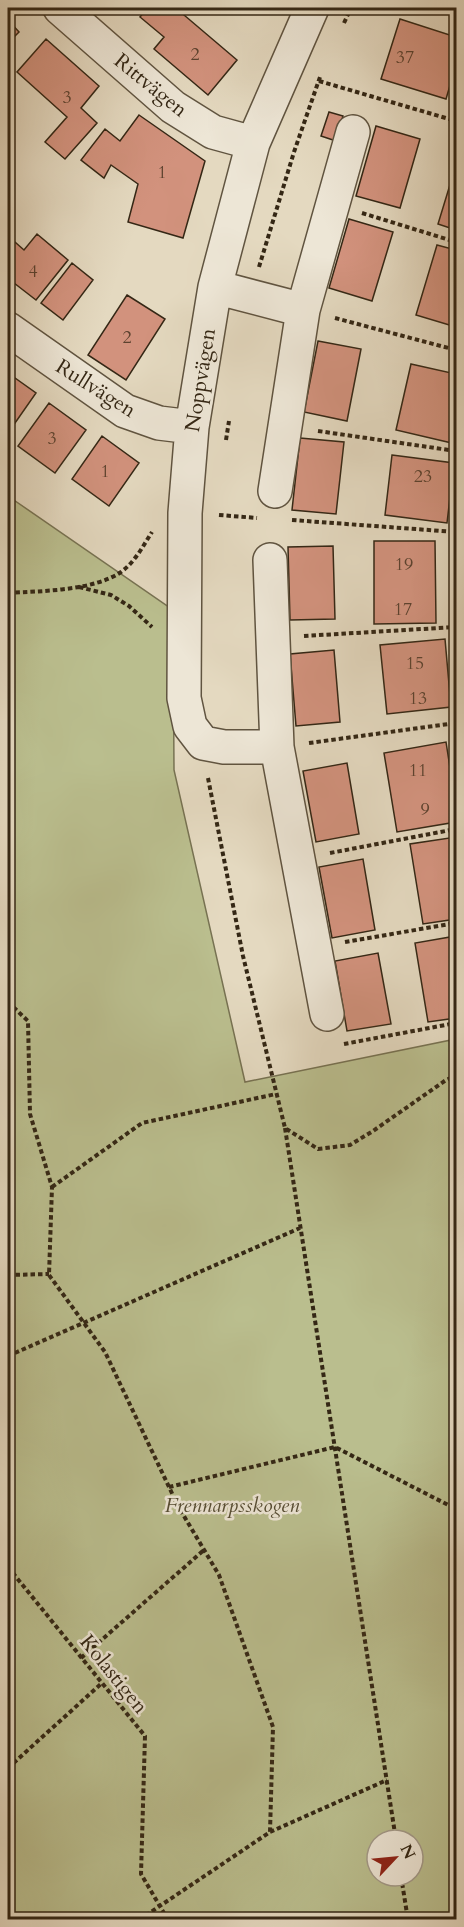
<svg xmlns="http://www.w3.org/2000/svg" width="464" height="1927" viewBox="0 0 464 1927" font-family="Cardo,serif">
	<rect width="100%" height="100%" fill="#e4d9c0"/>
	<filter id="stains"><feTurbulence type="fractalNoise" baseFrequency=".00333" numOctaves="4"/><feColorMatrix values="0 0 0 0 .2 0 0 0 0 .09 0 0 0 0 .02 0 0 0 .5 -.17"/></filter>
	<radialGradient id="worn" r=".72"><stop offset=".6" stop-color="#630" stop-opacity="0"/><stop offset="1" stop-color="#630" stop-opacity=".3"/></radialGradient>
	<path fill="#babe8e" stroke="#777252" stroke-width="1.5" fill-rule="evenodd" d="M8,496L173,610L174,770L245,1082L456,1039V1919H8ZM377,1840H413V1876H377Z"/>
	<path fill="#d2927d" stroke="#342715" stroke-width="1.5" d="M147,8H190L184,15L237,60L208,95L154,49L164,37L140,17Z
		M400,19L456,37V65L446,99L381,79Z
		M8,20L19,32L8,43Z
		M46,39L99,86L81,108L97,123L65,159L45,142L67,117L17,72Z
		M329,112L343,116L336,141L321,136Z
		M139,115L205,161L183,238L128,222L138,184L111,165L104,178L81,160L105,129L120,141Z
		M376,126L420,139L400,208L356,196Z
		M456,165V230L438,224Z
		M349,219L393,232L372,301L329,288Z
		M37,234L68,260L36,300L14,283L8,291V236L24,250Z
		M437,245L456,250V327L416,315Z
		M72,263L93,280L63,320L41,303Z
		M127,295L165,319L126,380L88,355Z
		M318,341L361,349L347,421L304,412Z
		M411,364L456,374V444L396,430Z
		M8,373L36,393L8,433Z
		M49,403L86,430L55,473L18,446Z
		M102,436L139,463L109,506L72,479Z
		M300,438L344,442L336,514L292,510Z
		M392,455L454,463L447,523L385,515Z
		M374,541H435L436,623L374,624Z
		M333,546L335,619L290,620L288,547Z
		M445,639L451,707L387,714L380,645Z
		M334,650L340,722L296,726L290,654Z
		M446,742L456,806V822L397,832L384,753Z
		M347,763L359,834L316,842L303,771Z
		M456,837V919L423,924L410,844Z
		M363,859L375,930L332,938L319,867Z
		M456,936V1018L428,1022L415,943Z
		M378,953L391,1024L347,1031L335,961Z"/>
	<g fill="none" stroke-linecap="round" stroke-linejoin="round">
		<defs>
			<path id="minor" d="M60,8L173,107L213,132L253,143
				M215,287L303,310
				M8,329L125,411L159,423L192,427
				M275,491L303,310L353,132
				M270,560L277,747L327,1014
				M277,747H224L203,743L190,726L184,698L185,513L192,427L215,287L253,143L312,8"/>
		</defs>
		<use href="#minor" stroke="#605440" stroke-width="36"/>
		<path stroke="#342715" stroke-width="4" stroke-dasharray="4.5 3" stroke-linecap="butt" d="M344,23L351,8
			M319,81L456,121
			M362,213L456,242
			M259,267L294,152L320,77
			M335,318L456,350
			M318,431L456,451
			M226,440L229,421
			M219,515L257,518
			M292,520L456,532
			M79,587L111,595L129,606L152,627
			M8,593C41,591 93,591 121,572C135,562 143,546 152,532
			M304,636L456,627
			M309,743L456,723
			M208,778L243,956L285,1128L318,1149L350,1145L373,1131L446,1080L456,1076
			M330,853L456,829
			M345,942L456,923
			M8,1002L28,1021L30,1114L52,1187L49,1275L105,1352L178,1506L219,1575L273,1727L270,1832L139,1920
			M344,1044L456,1023
			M285,1128L396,1840
			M52,1187L142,1123L276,1094
			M8,1275L49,1274
			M8,1356L300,1228
			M169,1487L335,1447L456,1509
			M8,1567L145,1736L141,1874L168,1920
			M81,1658L204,1550
			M8,1768L102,1683
			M270,1832L387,1780
			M401,1876L408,1920
			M8,1917L11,1920"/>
		<use href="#minor" stroke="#ede6d6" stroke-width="33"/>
	</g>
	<g text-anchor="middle" stroke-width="5" stroke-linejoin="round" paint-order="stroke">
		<g font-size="18" fill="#5c422f">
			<text x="195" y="60">2</text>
			<text x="405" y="63">37</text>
			<text x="67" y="103">3</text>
			<text x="162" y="178">1</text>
			<text x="33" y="277">4</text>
			<text x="127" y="343">2</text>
			<text x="52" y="444">3</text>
			<text x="105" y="477">1</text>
			<text x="423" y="482">23</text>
			<text x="404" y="570">19</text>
			<text x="403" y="615">17</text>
			<text x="415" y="669">15</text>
			<text x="418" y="704">13</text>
			<text x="418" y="776">11</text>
			<text x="425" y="815">9</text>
		</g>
		<g font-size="21" fill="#342715" stroke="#ede6d6">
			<text transform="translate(151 85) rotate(39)" y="7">Rittvägen</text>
			<text transform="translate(200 380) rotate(-81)" y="7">Noppvägen</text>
			<text transform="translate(96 388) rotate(32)" y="7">Rullvägen</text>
			<text transform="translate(114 1674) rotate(51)" y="7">Kolastigen</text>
		</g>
		<g font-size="21" font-style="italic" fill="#564d33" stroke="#ede6d6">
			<text x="232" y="1512">Frennarpsskogen</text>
		</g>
	</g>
	<rect width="464" height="1927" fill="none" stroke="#e4d9c0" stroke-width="30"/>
	<rect x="9" y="9" width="446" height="1909" fill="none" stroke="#342715" stroke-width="3"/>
	<rect x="15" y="15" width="434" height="1897" fill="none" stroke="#342715" stroke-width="1.5"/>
	<g transform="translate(395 1858) rotate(64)"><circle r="28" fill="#ede6d6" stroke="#a39a89" stroke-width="1.5"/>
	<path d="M0-4.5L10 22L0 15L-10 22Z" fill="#8f2418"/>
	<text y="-9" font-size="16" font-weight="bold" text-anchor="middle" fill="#342715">N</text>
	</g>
	<rect width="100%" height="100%" filter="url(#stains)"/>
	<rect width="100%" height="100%" fill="url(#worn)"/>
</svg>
